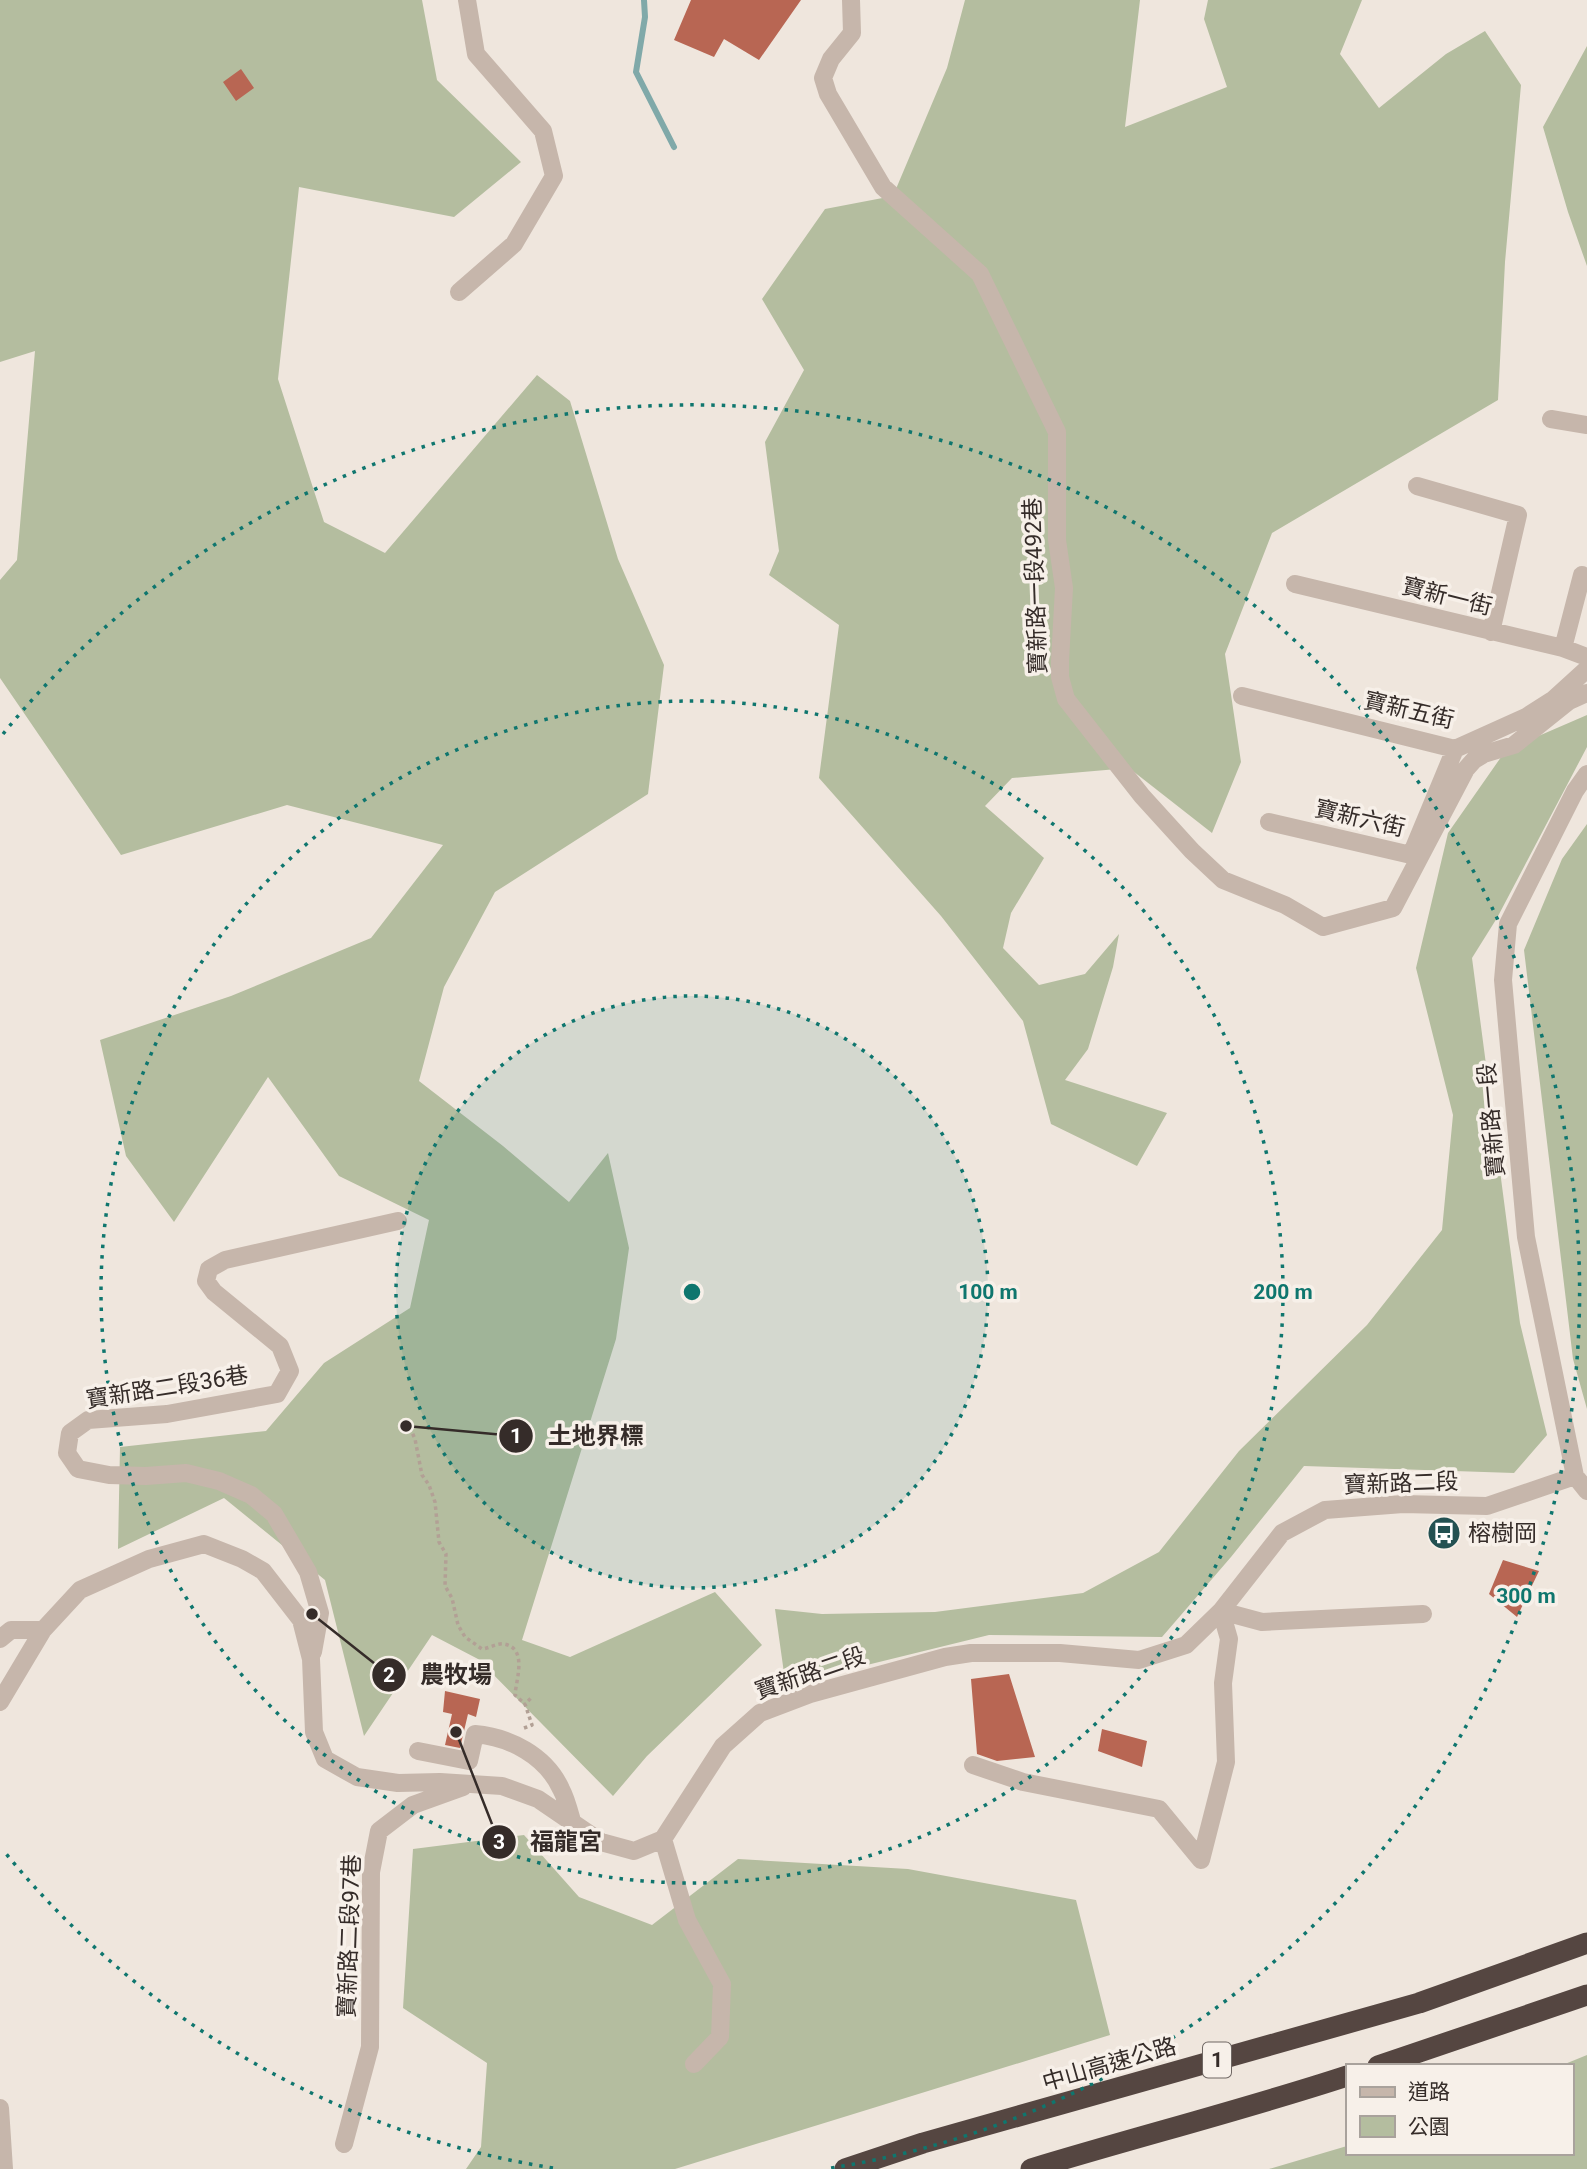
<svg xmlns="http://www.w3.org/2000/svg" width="1587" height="2169" viewBox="0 0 1587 2169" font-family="Roboto,'Noto Sans TC',sans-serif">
	<rect width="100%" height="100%" fill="#efe6dd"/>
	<path fill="#b4bd9f" d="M0,0H422L437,80L521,162L454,217L299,187L278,379L324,522L385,553L537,375L570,401L618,559L664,665L648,794L495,892L444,987L419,1081L503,1146L569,1202L608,1153L629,1248L616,1339L522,1640L570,1657L715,1592L762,1645L647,1756L613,1796L478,1659L432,1635L364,1736L325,1580L224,1498L118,1549L120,1447L266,1431L324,1363L410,1308L429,1220L339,1176L268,1077L174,1222L126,1156L100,1040L231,996L371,938L443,845L287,805L121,855L0,678V580L17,560L35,351L0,362Z
		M965,0H1140L1125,127L1227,87L1204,19L1208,0H1362L1340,54L1379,108L1446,54L1485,31L1521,85L1505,262L1498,400L1272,533L1225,654L1241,762L1212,833L1129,768L1012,778L985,806L1044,858L1011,913L1003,948L1039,985L1085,974L1119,934L1113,967L1088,1049L1065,1080L1167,1113L1137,1166L1051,1124L1023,1021L941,916L819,778L839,625L769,575L779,551L765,442L804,370L762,299L825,209L893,196L947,68Z
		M1587,46V266L1568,212L1543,127Z
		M1587,715V747L1497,918L1472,958L1520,1323L1547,1435L1514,1473L1304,1466L1231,1557L1162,1637L989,1635L814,1678L784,1673L775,1609L822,1614L935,1612L1083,1593L1159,1552L1239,1451L1367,1325L1442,1230L1453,1115L1416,968L1448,833L1506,750Z
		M1587,824V1409L1573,1359L1524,950L1562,859Z
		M524,1835L579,1897L652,1925L738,1859L908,1869L1076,1900L1110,2035L675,2169H466L481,2147L487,2063L403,2008L413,1849Z
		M1587,2055V2169H1269L1347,2146V2153H1571V2066H1560Z"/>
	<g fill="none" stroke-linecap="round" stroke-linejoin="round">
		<path stroke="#80a9a9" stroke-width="6" d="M644,0L645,17L636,72L674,147"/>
	</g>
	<path fill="#b86653" d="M691,0H801L759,60L724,39L714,57L674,40Z
		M241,69L254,88L236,101L223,82Z
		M1503,1560L1539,1571L1517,1617L1489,1594Z
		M1009,1674L1035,1757L997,1761L977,1754L971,1679Z
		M445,1691L480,1699L476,1717L468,1714L460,1748L445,1745L452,1714L443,1712Z
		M1102,1729L1147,1741L1142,1767L1098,1751Z"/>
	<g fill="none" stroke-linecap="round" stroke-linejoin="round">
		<path stroke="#b2a095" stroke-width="3.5" stroke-dasharray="3.5 3.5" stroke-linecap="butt" d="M407,1421L415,1439L422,1475L429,1485L435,1502L439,1542L446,1554L445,1586L452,1598L458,1625L465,1637L482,1649C490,1648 497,1643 504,1644C528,1648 516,1680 515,1695L525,1704
			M524,1728L532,1725L525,1704L531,1698"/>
		<path stroke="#c6b6ab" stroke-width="18" d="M851,0L852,33L831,59L823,78L828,94L883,187L980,274L1057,432V540L1064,588L1060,661V677L1066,699L1142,796L1192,851L1223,880L1285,905L1323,927L1393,908L1466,769L1474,760L1484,754L1514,745L1569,701L1587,693
			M459,292L514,244L554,176L543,131L476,54L467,0
			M1551,419L1587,425
			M1417,486L1518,515L1491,632
			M1295,584L1563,648L1587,657
			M1563,648L1582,575
			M1242,696L1455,749L1526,717L1554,699L1587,669
			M1587,774L1575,791L1508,924L1503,980L1526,1237L1575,1476L1587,1491
			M1269,822L1411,855L1455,749
			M1221,1611L1262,1622L1423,1614
			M0,1639L11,1630H43
			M313,1652L320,1613L308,1572L274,1514L251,1495L219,1481L186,1473L146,1476L109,1475L78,1469L67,1453L70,1433L88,1420L167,1414L277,1394L290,1371L280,1346L214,1292L206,1281L209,1269L225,1260L398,1221
			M0,1702L43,1630L80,1590L149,1559L204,1544L242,1559L263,1571L301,1620L311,1659L314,1732L325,1759L357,1777L398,1783L440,1782L502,1786L538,1799L601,1842L634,1851L663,1839L723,1746L760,1713L810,1694L945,1657L971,1653H1060L1139,1660L1186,1645L1221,1611L1282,1533L1325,1510L1403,1504L1487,1506L1575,1476
			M418,1751L469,1761L475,1734C510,1737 546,1756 561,1789C566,1798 569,1810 572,1821
			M973,1765L1023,1782L1159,1809L1201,1860L1226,1762L1223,1683L1229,1639L1221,1611
			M663,1839L687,1920L722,1984L720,2037L694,2064
			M0,2108L4,2169
			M344,2144L370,2047L371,1872L379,1831L413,1805L463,1787"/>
		<path stroke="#554641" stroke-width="21" d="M1378,2066L1587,1995
			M845,2169L923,2143L1419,2003L1587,1943
			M1031,2169C1136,2137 1243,2110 1347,2076"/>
	</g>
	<circle cx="692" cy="1292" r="296" fill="#0f766e" fill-opacity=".12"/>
	<g fill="none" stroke="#0f766e" stroke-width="3.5" stroke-dasharray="3.5 7">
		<circle cx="692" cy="1292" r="296"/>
		<circle cx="692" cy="1292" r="591"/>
		<path d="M553 2168A887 887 0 0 1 3 1850M3 734A887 887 0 1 1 831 2168"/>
	</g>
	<defs>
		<symbol id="bus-disc" viewBox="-11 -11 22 22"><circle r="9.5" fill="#235152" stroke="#f7f0e9"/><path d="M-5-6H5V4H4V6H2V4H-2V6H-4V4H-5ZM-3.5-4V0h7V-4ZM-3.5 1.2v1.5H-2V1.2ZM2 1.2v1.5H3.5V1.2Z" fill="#fff"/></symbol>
	</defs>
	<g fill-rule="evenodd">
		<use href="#bus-disc" x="1425" y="1514" width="38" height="38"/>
	</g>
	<g text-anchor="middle" stroke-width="7" stroke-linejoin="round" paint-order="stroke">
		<rect fill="#f7f0e9" stroke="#6f6763" stroke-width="2" x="1203" y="2042.5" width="28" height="35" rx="5"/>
		<g font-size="21" font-weight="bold" fill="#352c29">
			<text x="1217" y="2067">1</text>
		</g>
		<g font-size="23" fill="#352c29" stroke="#f7f0e9">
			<text transform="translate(1035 586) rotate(-92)" y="8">寶新路一段492巷</text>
			<text transform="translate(1447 596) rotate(14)" y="8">寶新一街</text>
			<text transform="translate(1409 710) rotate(13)" y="8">寶新五街</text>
			<text transform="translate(1360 818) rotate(13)" y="8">寶新六街</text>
			<text transform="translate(1491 1120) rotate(-95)" y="8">寶新路一段</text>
			<text transform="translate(167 1387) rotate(-9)" y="8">寶新路二段36巷</text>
			<text transform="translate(1401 1483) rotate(-2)" y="8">寶新路二段</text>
			<text transform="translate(810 1673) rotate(-19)" y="8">寶新路二段</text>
			<text transform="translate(349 1936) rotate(-88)" y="8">寶新路二段97巷</text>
			<text transform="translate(1109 2064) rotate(-16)" y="8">中山高速公路</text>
		</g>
		<g font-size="23" fill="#352c29" stroke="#f7f0e9" text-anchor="start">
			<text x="1468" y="1541">榕樹岡</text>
		</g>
	</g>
	<circle cx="692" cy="1292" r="10" fill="#0f766e" stroke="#f7f0e9" stroke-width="3.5"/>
	<g font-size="21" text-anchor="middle" font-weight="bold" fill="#0f766e" stroke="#f7f0e9" stroke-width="7" stroke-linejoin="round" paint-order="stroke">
		<text x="988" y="1299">100 m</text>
		<text x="1283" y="1299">200 m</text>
		<text x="1526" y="1603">300 m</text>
	</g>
	<path fill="none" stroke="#352c29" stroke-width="2.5" d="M406 1426L516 1436M312 1614L389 1675M456 1732L499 1842"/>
	<g fill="#352c29" stroke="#f7f0e9" stroke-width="2.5">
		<circle cx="406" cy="1426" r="7"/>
		<circle cx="312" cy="1614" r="7"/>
		<circle cx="456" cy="1732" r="7"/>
		<circle cx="516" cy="1436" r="18"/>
		<circle cx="389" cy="1675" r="18"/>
		<circle cx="499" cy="1842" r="18"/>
	</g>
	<g font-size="21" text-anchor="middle" font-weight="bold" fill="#fff">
		<text x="516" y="1443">1</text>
		<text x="389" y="1682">2</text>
		<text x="499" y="1849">3</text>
	</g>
	<g font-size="24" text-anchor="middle" font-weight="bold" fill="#352c29" stroke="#f7f0e9" stroke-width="7" stroke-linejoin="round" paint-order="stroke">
		<text x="596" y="1444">土地界標</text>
		<text x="456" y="1683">農牧場</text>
		<text x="566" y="1850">福龍宮</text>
	</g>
	<rect x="1346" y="2064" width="228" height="91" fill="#f7f0e9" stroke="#a9a29c" stroke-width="2"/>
	<rect x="1360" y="2087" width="35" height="10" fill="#c6b6ab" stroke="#a9a29c" stroke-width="2"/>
	<text x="1408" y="2099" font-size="21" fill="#352c29">道路</text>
	<rect x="1360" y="2116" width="35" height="21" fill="#b4bd9f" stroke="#a9a29c" stroke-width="2"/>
	<text x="1408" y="2134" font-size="21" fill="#352c29">公園</text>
</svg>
